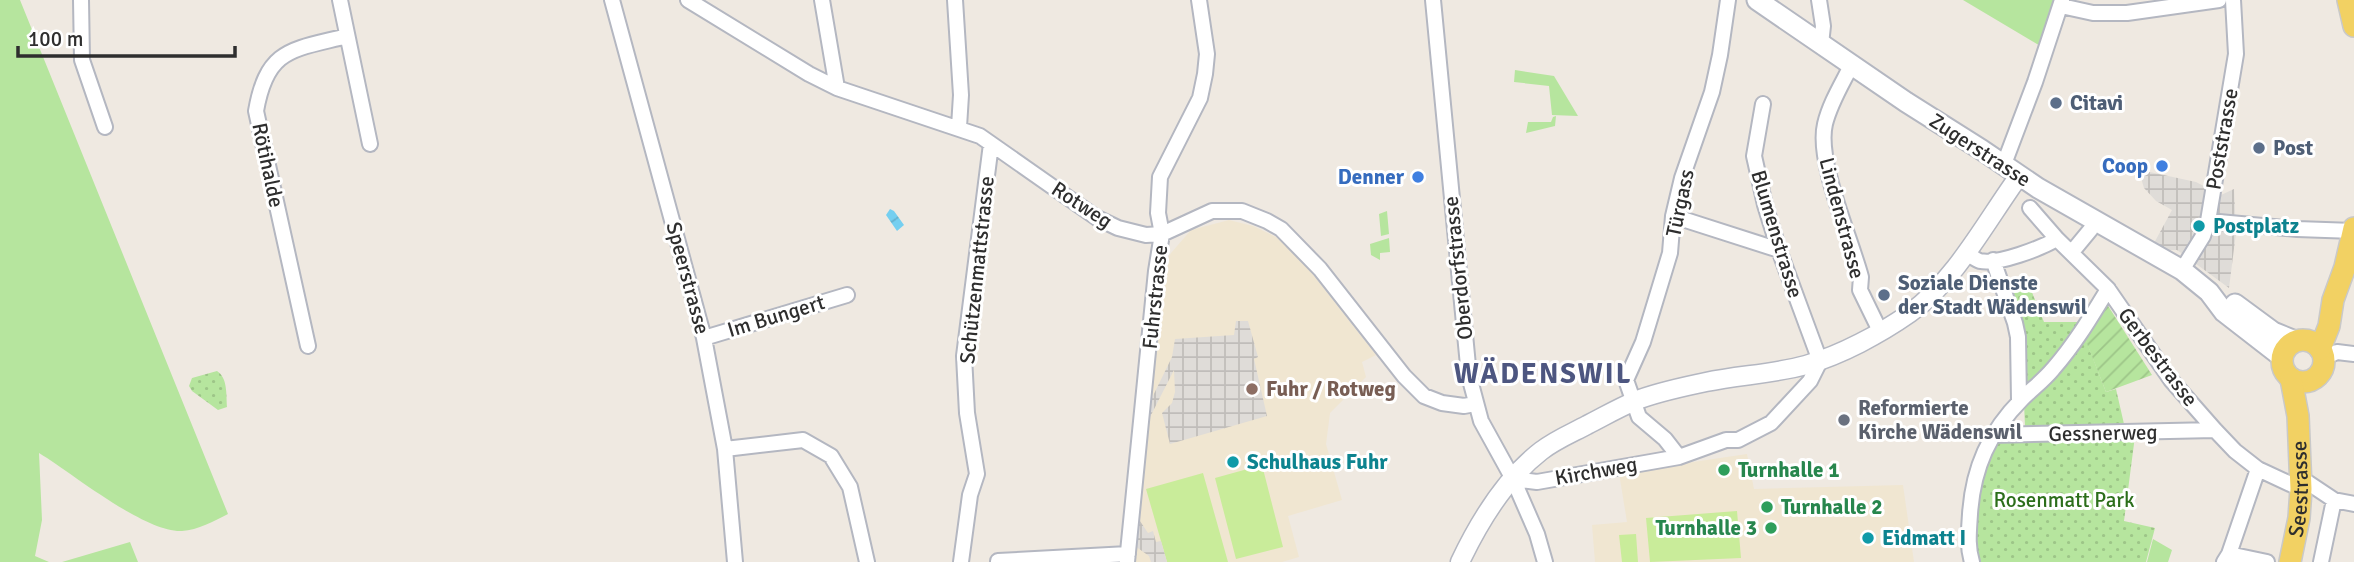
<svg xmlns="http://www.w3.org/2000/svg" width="2354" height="562" viewBox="0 0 2354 562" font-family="Signika,sans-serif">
	<defs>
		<pattern id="park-dots" width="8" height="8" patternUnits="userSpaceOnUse" patternTransform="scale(1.75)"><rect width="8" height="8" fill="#b6e59e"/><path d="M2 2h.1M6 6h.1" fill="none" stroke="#9dc588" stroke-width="1.8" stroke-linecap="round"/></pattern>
		<pattern id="garden-furrows" width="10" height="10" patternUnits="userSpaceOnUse" patternTransform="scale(1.75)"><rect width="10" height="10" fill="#b6e59e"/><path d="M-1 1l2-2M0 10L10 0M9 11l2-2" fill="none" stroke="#9dc588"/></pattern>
		<pattern id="plaza-grid" width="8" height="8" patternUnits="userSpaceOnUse" patternTransform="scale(1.75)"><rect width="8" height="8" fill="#dfdcd8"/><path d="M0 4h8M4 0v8" fill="none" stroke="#c0bdba"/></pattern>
		<pattern id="water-waves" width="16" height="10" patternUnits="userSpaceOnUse" patternTransform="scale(1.75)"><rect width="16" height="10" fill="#75cff0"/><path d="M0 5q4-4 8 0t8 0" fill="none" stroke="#66b2ce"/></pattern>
	</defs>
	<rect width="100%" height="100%" fill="#efe9e1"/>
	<path fill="#f0e6d1" d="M1229,220L1253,226L1276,237L1300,258L1376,355L1362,362L1366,377L1330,413L1326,444L1342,500L1288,516L1299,557L1282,562H1134L1161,287L1166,262L1171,253L1191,230Z
		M1747,454L1754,489L1903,485L1914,562H1595L1592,525L1627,522L1619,473Z"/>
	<path fill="#b6e59e" d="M0,0H20L228,514C214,521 198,530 182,531C145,533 72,473 39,453L42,520L35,556L49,562H0Z
		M1963,0H2062L2047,50Z
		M1515,70L1554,76L1578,116L1552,115L1549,86L1514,82Z
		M1556,116L1555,126L1526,133L1528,122H1551L1553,117Z
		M1387,211L1389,234L1381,236L1379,214Z
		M1389,238L1390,252L1380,253V260L1371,255L1370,244Z
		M2153,539L2172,550L2168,562H2147Z
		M130,542L138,562H62Z"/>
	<path fill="url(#park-dots)" d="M2029,285L2044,322H2079L2106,392L2116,389L2124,424L2025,427L2021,328L2008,291Z
		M217,371C228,378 226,395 227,407L218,410L192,391L189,386L192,378Z
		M2135,436L2124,521L2155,528L2146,562H1980L1974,550L1982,469L1998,439Z"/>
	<path fill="url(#garden-furrows)" d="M2105,301L2152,375L2106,392L2084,336Z"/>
	<path fill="#c9ec9a" d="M1262,465L1283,547L1236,559L1215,478Z
		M1203,473L1228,562H1167L1146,489Z
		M1737,511L1741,558L1650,562L1646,518Z
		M1636,534L1638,562H1622L1619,535Z"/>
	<path fill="url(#plaza-grid)" d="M2145,171L2196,182L2221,195L2234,189L2236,233L2229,288L2177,250H2168L2153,245L2172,210L2156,201L2144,188L2141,178V173Z
		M1236,321H1248L1258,357L1254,359L1267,416L1170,444L1162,413L1172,403L1175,392L1174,370L1148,421L1150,402L1172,357L1175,339L1234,335Z
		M1138,518L1148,533L1153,531L1156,542L1161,541L1167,562H1151L1149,556L1135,546Z"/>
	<path fill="url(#water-waves)" d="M890,209L894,211L904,225L897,231L886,215Z"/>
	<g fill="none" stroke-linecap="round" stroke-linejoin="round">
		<defs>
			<path id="minor" d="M81,0L82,60L105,127
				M340,0L370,144
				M612,0L704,338L725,449L735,562
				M688,0L809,74L837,88L980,136L1097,218L1118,228L1146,235L1162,234L1212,211H1242L1267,221L1281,229L1320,269L1404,376L1424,396L1442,403L1464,406L1475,404
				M822,0L837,88
				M955,0L961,95L959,127
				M1433,0L1469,376L1481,421L1513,479L1537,534L1545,562
				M1819,0L1823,26L1821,44
				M2061,6L2093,13H2127L2219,0
				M1852,64C1842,84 1830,103 1825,124C1816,161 1851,239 1861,277L1860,290L1880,331
				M2004,164L2035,82L2062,0
				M2030,208L2057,239L2108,289L2171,380L2215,430L2235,451L2258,469L2301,489
				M1673,216L1779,250
				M2208,221L2297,229L2354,231
				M2072,252L2091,229
				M1966,253C1970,255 1976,260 1980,261C1998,265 2041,248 2057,239
				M1993,260L2015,323L2018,337L2019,401
				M2182,270L2203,236L2208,221L2236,54L2233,0
				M704,338L847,295
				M308,346L256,111C267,48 292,50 347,36
				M2323,358L2337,352L2354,354
				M1992,435L2215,430
				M725,449L803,440L831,456L850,487L867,562
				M1679,457L1665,439L1639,417L1626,380L1643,342L1670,253L1673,216L1682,178L1712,92L1720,55L1728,0
				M2301,478L2334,500L2354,504
				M1513,479L1537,482L1679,457L1726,440H1738L1771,423L1810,381L1820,361L1779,250L1765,205L1754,156L1763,104
				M2229,554L2267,562
				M998,561L1128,554
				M961,562L970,495L977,474L967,413L964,356L991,144
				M1127,562L1156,271L1162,234L1158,213L1160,177L1200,98L1205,74L1207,54L1199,0
				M1972,562C1967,546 1969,531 1970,514C1973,468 1989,432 2022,399C2032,389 2044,380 2053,369C2075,344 2091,317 2108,289
				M2224,562L2229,554L2258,469
				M2321,562L2334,500"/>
			<path id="tertiary" d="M1460,562C1479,522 1506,478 1541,451C1555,440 1572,433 1587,425C1603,417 1618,408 1635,401C1657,392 1683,387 1706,382C1739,375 1774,374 1806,365C1841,355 1880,334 1910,313C1955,281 1987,220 2019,176"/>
			<path id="secondary" d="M1757,0L1906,102L1982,150L2038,188L2182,270L2209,292L2224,312L2282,357
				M2235,304L2273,332L2295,341"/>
			<g id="primary">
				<path d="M2348,0L2354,26"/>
				<circle cx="2303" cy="361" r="21"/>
				<path d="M2320,349L2329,326L2333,300L2345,267L2354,228"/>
				<path id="s1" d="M2290,562L2299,518L2301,489L2298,416L2291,379"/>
			</g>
		</defs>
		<use href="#minor" stroke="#b4b7c1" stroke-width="18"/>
		<use href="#tertiary" stroke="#b4b7c1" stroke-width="21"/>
		<use href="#secondary" stroke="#b4b7c1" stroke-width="23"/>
		<use href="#primary" stroke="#c9c9c9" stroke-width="24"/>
		<use href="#minor" stroke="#fff" stroke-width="14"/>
		<use href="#tertiary" stroke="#fff" stroke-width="18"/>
		<use href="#secondary" stroke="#fff" stroke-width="19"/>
		<use href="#primary" stroke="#f2d163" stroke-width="21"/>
	</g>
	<g fill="#5c6f8a" stroke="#fff" stroke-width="2.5">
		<circle cx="2056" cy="103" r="7"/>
		<circle cx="2259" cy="148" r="7"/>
		<circle cx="1884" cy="295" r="7"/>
	</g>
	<g fill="#3f7fe0" stroke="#fff" stroke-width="2.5">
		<circle cx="2162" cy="166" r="7"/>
		<circle cx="1418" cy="177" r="7"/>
	</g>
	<g fill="#0f9aa8" stroke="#fff" stroke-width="2.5">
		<circle cx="2199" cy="226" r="7"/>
		<circle cx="1233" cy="462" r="7"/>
		<circle cx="1868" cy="538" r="7"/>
	</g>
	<circle fill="#8d6e63" stroke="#fff" stroke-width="2.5" cx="1252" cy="389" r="7"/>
	<circle fill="#6b7280" stroke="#fff" stroke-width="2.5" cx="1844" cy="420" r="7"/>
	<g fill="#2e9e5b" stroke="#fff" stroke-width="2.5">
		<circle cx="1724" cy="470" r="7"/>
		<circle cx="1767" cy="507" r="7"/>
		<circle cx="1771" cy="528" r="7"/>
	</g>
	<g text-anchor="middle" stroke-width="6" stroke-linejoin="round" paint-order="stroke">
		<g font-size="21" font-weight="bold" fill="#4e5e75" stroke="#fff" text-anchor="start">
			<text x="2070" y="110">Citavi</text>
			<text x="2273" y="155">Post</text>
			<text x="1898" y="290">Soziale Dienste<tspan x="1898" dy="24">der Stadt Wädenswil</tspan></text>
		</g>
		<g font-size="21" fill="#2e2e2e" stroke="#fff">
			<text transform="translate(2222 139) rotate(-80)" y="7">Poststrasse</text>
			<text transform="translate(1980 150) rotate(33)" y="7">Zugerstrasse</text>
			<text transform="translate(268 165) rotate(78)" y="7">Rötihalde</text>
			<text transform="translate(1680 203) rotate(-78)" y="7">Türgass</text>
			<text transform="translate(1082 205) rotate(33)" y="7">Rotweg</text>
			<text transform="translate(1842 218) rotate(75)" y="7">Lindenstrasse</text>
			<text transform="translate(1777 234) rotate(73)" y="7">Blumenstrasse</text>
			<text transform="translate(1458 268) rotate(-96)" y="7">Oberdorfstrasse</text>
			<text transform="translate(977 270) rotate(-84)" y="7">Schützenmattstrasse</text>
			<text transform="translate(688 278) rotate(75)" y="7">Speerstrasse</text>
			<text transform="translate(1155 297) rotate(-84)" y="7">Fuhrstrasse</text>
			<text transform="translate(776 316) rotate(-17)" y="7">Im Bungert</text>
			<text transform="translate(2158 357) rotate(53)" y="7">Gerbestrasse</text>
			<text transform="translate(2103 433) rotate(-1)" y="7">Gessnerweg</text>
			<text transform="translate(1596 471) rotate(-10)" y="7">Kirchweg</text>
			<text dy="7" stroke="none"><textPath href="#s1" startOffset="74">Seestrasse</textPath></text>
		</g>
		<g font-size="21" font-weight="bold" fill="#366cbe" stroke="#fff" text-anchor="end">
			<text x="2148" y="173">Coop</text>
			<text x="1404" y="184">Denner</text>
		</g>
		<g font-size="21" font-weight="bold" fill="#0d838f" stroke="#fff" text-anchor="start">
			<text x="2213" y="233">Postplatz</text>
			<text x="1247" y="469">Schulhaus Fuhr</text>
			<text x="1882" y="545">Eidmatt I</text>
		</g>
		<g font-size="21" font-weight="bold" fill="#785e54" stroke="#fff" text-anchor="start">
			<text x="1266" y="396">Fuhr / Rotweg</text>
		</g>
		<g font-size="21" font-weight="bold" fill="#5b616d" stroke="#fff" text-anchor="start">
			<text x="1858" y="415">Reformierte<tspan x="1858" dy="24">Kirche Wädenswil</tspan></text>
		</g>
		<g font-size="21" font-weight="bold" fill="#27864d" stroke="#fff" text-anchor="start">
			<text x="1738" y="477">Turnhalle 1</text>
			<text x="1781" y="514">Turnhalle 2</text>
			<text x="1757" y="535" text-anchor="end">Turnhalle 3</text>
		</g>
		<g font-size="21" fill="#2c6e1b" stroke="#fff">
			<text x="2064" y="507">Rosenmatt Park</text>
		</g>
		<g font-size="28" font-weight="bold" letter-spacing="2" fill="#4d5680" stroke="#fff">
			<text x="1543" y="383">WÄDENSWIL</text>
		</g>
	</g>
	<path d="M18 46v10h217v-10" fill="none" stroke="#2e2e2e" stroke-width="3.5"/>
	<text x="28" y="46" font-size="21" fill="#2e2e2e" stroke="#ffffff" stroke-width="5" paint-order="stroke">100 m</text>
</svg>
